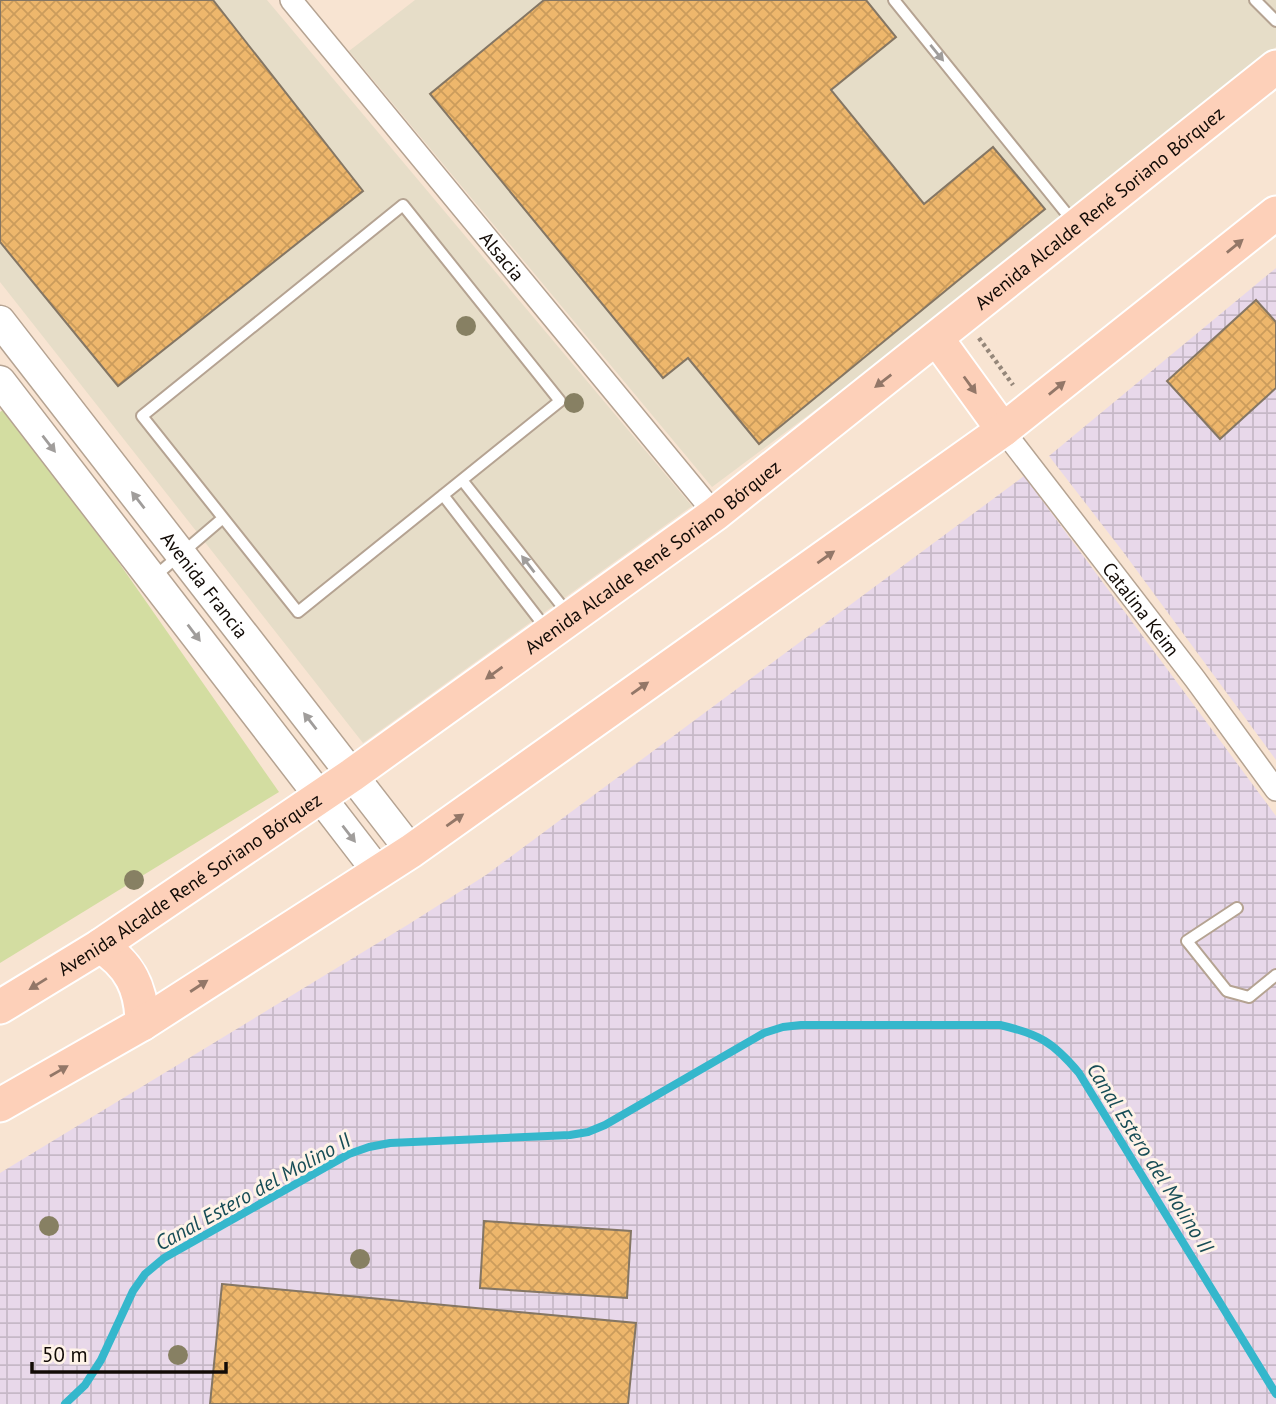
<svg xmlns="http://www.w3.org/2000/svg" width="1276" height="1404" viewBox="0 0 1276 1404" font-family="'PT Sans',sans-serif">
	<defs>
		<pattern id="industrial-grid" width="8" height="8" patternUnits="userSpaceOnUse" patternTransform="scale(1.75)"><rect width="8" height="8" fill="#e8d8ea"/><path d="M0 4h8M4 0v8" fill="none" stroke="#c6b8c7"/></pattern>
		<pattern id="building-cross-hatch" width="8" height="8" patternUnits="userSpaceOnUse" patternTransform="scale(1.75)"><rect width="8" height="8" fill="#eeb76c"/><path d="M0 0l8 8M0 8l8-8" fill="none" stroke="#cb9c5c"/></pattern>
	</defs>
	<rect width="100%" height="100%" fill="#f8e4d2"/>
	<path fill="#e6ddc8" d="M0,0H267L692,506L363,743L0,282Z
		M415,0H1276V47L937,319L712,487L349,51Z"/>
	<path fill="url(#industrial-grid)" d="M1276,268V760L1124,553L1049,456Z
		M1024,476L1276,816V1404H0V1173L409,924L486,875Z"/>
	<path fill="#d3dda1" d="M4,409L117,560L279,792L0,963V412Z"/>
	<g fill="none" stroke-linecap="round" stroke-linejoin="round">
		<path stroke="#35b7cc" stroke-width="8" d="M65,1404L85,1385L101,1360L133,1291L145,1274L164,1258L349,1154L369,1147L390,1143L570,1135L588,1132L605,1125L764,1033L783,1027L801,1025H1000C1039,1034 1053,1042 1079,1073L1276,1394"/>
	</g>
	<path fill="url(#building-cross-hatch)" stroke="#847664" stroke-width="2" d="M0,0H213L363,191L118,386L0,242Z
		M544,0H866L896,37L831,90L924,204L993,147L1045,209L759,444L688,358L663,378L430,94Z
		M1256,300L1276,322V388L1220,439L1167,381Z
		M484,1221L631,1231L627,1298L480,1288Z
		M222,1284L636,1323L628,1404H210Z"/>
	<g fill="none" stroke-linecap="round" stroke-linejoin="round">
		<defs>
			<path id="service" d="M894,0L1075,224
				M1255,0L1276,21
				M403,205L560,401L298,612L142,416Z
				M462,480L569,615
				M443,495L548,631
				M154,577L223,518
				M1237,908L1187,941L1227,991L1249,997L1276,975"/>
			<g id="minor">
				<path id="s1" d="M291,0L715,514"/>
				<path id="s2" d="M1003,430L1195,679L1276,790"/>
			</g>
			<g id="secondary">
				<path id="s3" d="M0,321L411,851"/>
				<path d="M0,381L378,872"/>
			</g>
			<g id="primary">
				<path d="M937,339L1003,430"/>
				<path d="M100,946C130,964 142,989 142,1024"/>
				<path id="s4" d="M0,1007L100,946L352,775L715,514L1276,67"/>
				<path d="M0,1105L142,1024L411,851L1003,430L1276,213"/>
			</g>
		</defs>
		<use href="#service" stroke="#b5a392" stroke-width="14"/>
		<use href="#minor" stroke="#b5a392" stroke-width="24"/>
		<use href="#secondary" stroke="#b5a392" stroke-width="33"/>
		<use href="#primary" stroke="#fff" stroke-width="37"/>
		<path stroke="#95877a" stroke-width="4.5" stroke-dasharray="3.5 3.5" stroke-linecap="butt" d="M979,338L1013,385"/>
		<use href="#service" stroke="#fff" stroke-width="10"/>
		<use href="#minor" stroke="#fff" stroke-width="21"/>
		<use href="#secondary" stroke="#fff" stroke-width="30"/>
		<use href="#primary" stroke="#fdd0b9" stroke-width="33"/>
	</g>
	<g fill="#878063">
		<circle cx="466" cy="326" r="10"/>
		<circle cx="574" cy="403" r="10"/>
		<circle cx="134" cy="880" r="10"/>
		<circle cx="49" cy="1226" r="10"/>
		<circle cx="360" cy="1259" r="10"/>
		<circle cx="178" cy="1355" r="10"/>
	</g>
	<defs><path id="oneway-solid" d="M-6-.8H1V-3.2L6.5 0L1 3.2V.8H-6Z" transform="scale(1.75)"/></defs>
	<g fill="#a09d9b">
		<use href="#oneway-solid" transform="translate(937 53) rotate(51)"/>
		<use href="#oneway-solid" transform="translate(49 444) rotate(52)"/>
		<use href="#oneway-solid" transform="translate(138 500) rotate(-128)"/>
		<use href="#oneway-solid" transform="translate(528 564) rotate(-128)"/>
		<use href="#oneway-solid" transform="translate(194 633) rotate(53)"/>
		<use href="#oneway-solid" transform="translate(310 721) rotate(-128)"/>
		<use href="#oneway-solid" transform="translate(349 834) rotate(52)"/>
	</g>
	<g fill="#937768">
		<use href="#oneway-solid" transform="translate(1235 246) rotate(-39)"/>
		<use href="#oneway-solid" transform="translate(883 381) rotate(142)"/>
		<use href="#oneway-solid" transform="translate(970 385) rotate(54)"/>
		<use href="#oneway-solid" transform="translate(1057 388) rotate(-39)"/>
		<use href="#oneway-solid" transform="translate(826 557) rotate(-35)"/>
		<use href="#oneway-solid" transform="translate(494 673) rotate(144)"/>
		<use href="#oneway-solid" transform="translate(640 688) rotate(-35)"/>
		<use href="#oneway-solid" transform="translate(455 820) rotate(-35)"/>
		<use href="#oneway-solid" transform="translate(38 984) rotate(148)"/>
		<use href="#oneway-solid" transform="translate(199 986) rotate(-33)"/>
		<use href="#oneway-solid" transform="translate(59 1071) rotate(-30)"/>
	</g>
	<g text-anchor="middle" stroke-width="6" stroke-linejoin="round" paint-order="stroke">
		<g font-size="19" fill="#120b06" stroke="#fff3e8">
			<text dy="7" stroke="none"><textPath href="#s4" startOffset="1360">Avenida Alcalde René Soriano Bórquez</textPath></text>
			<text dy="7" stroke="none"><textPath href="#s1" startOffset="332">Alsacia</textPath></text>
			<text dy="7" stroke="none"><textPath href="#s4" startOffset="793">Avenida Alcalde René Soriano Bórquez</textPath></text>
			<text dy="7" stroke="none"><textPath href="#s3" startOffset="334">Avenida Francia</textPath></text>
			<text dy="7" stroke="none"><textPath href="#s2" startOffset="226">Catalina Keim</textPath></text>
			<text dy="7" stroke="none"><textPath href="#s4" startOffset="226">Avenida Alcalde René Soriano Bórquez</textPath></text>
		</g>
		<g font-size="21" font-style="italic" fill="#174c55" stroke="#fff3e8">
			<text transform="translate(1150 1158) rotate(58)" y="7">Canal Estero del Molino II</text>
			<text transform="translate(253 1192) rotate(-29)" y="7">Canal Estero del Molino II</text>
		</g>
	</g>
	<path d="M32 1362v10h194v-10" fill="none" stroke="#120b06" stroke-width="3.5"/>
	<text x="42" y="1362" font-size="21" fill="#120b06" stroke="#fff3e8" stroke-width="5" paint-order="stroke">50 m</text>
</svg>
